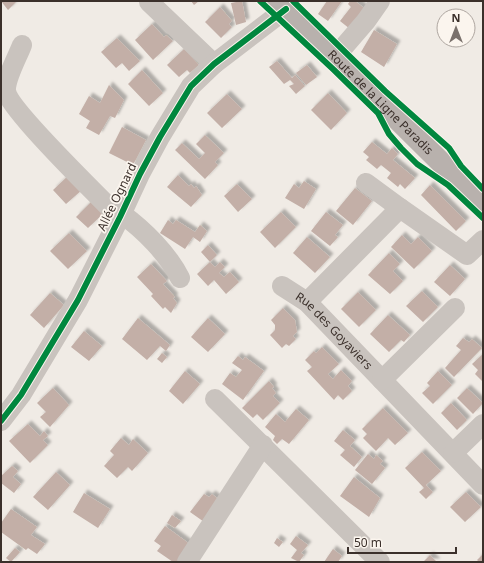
<svg xmlns="http://www.w3.org/2000/svg" width="484" height="563" viewBox="0 0 484 563" font-family="'Noto Sans',sans-serif">
	<defs>
		<filter id="shadow"><feDropShadow dx="3.5" dy="-3.5" stdDeviation="1" flood-color="#0004"/></filter>
	</defs>
	<rect width="100%" height="100%" fill="#f0ebe5"/>
	<path fill="#c3afa7" filter="url(#shadow)" d="M1,1H17L8,10Z
		M191,1H199L194,5Z
		M242,1L246,22L236,25L231,3Z
		M327,1H342L328,21L318,14Z
		M350,1H355L368,11L350,29L340,21L351,7L348,4Z
		M220,7L232,21L229,24L232,27L221,38L205,22Z
		M152,24L164,37L166,35L173,41L153,60L135,40Z
		M374,30L397,44L384,67L361,52Z
		M117,38L140,61L129,71L122,63L116,68L101,52Z
		M184,49L199,65L190,73L187,70L179,77L167,65Z
		M277,61L292,78L295,75L305,86L296,94L289,86L294,84L290,80L284,84L269,67Z
		M307,65L317,77L306,85L296,73Z
		M142,70L163,93L149,106L128,84Z
		M109,85L124,100L115,118L110,116L99,135L86,128L90,121L79,114L89,96L100,103Z
		M328,93L347,113L331,130L311,110Z
		M227,94L242,109L222,128L207,113Z
		M122,127L146,140L133,165L109,153Z
		M205,135L224,153L215,162L218,165L205,179L175,150L182,143L199,159L205,153L196,144Z
		M372,142L387,154L392,148L398,154L393,160L415,178L405,189L400,184L398,187L387,178L391,173L381,165L377,169L366,160L369,157L363,152Z
		M69,175L83,189L66,204L53,190Z
		M178,175L189,186L191,184L194,188L196,186L202,195L191,207L167,187Z
		M304,181L316,189L304,209L285,198L294,184L299,188Z
		M237,184L252,199L238,212L224,196Z
		M430,185L466,221L456,231L421,195Z
		M355,188L372,201L353,225L336,211Z
		M93,200L105,212L88,228L76,217Z
		M281,212L296,227L275,248L260,232Z
		M326,212L343,225L335,235L338,237L330,246L311,231Z
		M168,220L173,224L176,220L195,232L200,225L207,231L200,242L193,237L185,249L160,233Z
		M69,233L87,251L68,269L50,251Z
		M402,235L411,244L418,237L432,251L414,269L391,247Z
		M307,237L330,257L315,273L293,253Z
		M208,245L217,255L210,262L201,252Z
		M389,253L400,264L393,271L403,281L390,294L368,275Z
		M210,262L215,267L220,262L225,267L219,273L224,277L230,272L239,282L226,294L214,280L208,286L197,274Z
		M151,264L167,281L163,284L175,297L173,298L177,303L171,313L165,307L163,309L151,296L153,294L137,277Z
		M450,265L465,279L450,296L434,282Z
		M422,291L438,307L423,322L406,306Z
		M358,292L376,310L359,327L341,309Z
		M50,293L64,305L44,328L30,315Z
		M283,308L295,320L297,332L293,336L296,339L289,346L286,344L282,348L270,335L275,330V325L271,320Z
		M388,315L410,335L404,342L401,340L389,352L370,334Z
		M138,318L170,345L166,351L160,346L147,360L122,339Z
		M208,318L225,334L208,352L191,337Z
		M84,331L102,346L89,361L71,347Z
		M463,338L469,342L472,339L482,348L454,377L445,368L461,350L456,346Z
		M322,347L339,364L328,374L333,379L341,370L352,381L348,386L352,391L343,400L338,395L334,400L307,371L312,367L305,360L314,351L316,353Z
		M162,353L167,357L162,363L157,359Z
		M483,354V382L475,374L478,370L472,364Z
		M238,356L243,360L245,357L264,371L243,400L222,384L230,373L236,377L242,370L232,363Z
		M185,371L200,384L183,404L169,391Z
		M438,371L452,385L433,404L422,393L430,386L427,383Z
		M269,381L274,387L272,388L276,393L273,396L280,403L263,420L257,414L253,418L242,408Z
		M53,388L69,405L50,427L40,417L46,412L37,403Z
		M467,388L483,403L473,414L457,398Z
		M451,403L467,420L457,430L441,413Z
		M383,408L408,433L395,445L388,438L376,451L363,438L367,434L362,429Z
		M296,409L309,420L289,444L282,439L277,444L273,440L275,436L265,427L276,414L285,422Z
		M28,424L40,436L44,431L48,436L43,440L48,445L30,463L9,441Z
		M343,430L355,440L350,446L362,457L354,467L340,455L345,450L334,441Z
		M121,438L129,445L133,439L148,453L132,471L128,467L117,478L104,466L114,455L110,451Z
		M422,452L441,471L426,485L433,492L426,499L419,492L424,488L405,468Z
		M368,454L374,459L376,455L383,461L380,464L385,468L372,484L355,470Z
		M12,466L18,471L13,477L21,484L14,493L1,483V476Z
		M56,472L70,485L48,510L33,497Z
		M354,477L380,498L369,517L340,496Z
		M466,492L481,507L465,522L450,507Z
		M84,493L110,509L98,528L73,512Z
		M204,494L209,497L212,494L223,503L207,524L190,512Z
		M11,509L37,527L31,535L45,544L37,554L28,548L26,550L1,532V523Z
		M172,515L181,521L175,528L167,523Z
		M165,526L191,545L179,562H173L157,551L161,546L154,541Z
		M296,536L308,545L301,553L304,555L299,562L291,558L297,550L290,544Z
		M277,538L283,542L279,547L274,543Z
		M15,548L20,552L11,562L6,558Z
		M333,549L342,556L338,562H324Z
		M430,555L437,562H423Z
		M482,555L483,562H479L477,560Z"/>
	<g fill="none" stroke-linecap="round" stroke-linejoin="round">
		<g stroke="#c9c3be" stroke-width="20">
			<path d="M149,2L214,64"/>
			<path d="M22,45C18,56 5,79 6,91C9,108 91,189 109,207L120,217"/>
			<path d="M335,57L366,21L380,1"/>
			<path d="M366,183L400,208"/>
			<path d="M122,214C144,230 168,254 180,278"/>
			<path id="s1" d="M282,286L307,302L483,485"/>
			<path d="M307,302L400,208L467,255L483,240"/>
			<path d="M382,380L455,308"/>
			<path d="M215,399L380,562"/>
			<path d="M1,421L21,395L78,300L120,217L140,174L160,137L191,86L214,64L286,9"/>
			<path d="M453,453L483,424"/>
			<path d="M187,562L263,445"/>
		</g>
		<path stroke="#b8b1ad" stroke-width="22" id="s2" d="M278,1L483,204"/>
		<defs>
			<path id="cycleway" d="M260,1L334,70L378,113L389,134L401,148L417,164L448,185L483,218
				M293,1L385,91L449,148L461,166L483,189
				M1,421L21,395L78,300L120,217L140,174L160,137L191,86L214,64L286,9"/>
		</defs>
		<use href="#cycleway" stroke="#fbf5ee" stroke-width="8"/>
		<use href="#cycleway" stroke="#00873e" stroke-width="6"/>
	</g>
	<g text-anchor="middle" stroke-width="3.5" stroke-linejoin="round" paint-order="stroke">
		<g font-size="12" fill="#3b302b" stroke="#fbf5ee">
			<text dy="4" stroke="none"><textPath href="#s2" startOffset="144">Route de la Ligne Paradis</textPath></text>
			<text transform="translate(117 197) rotate(-64)" y="4">Allée Ognard</text>
			<text dy="4" stroke="none"><textPath href="#s1" startOffset="69">Rue des Goyaviers</textPath></text>
		</g>
	</g>
	<rect width="484" height="563" fill="none" stroke="#3b302b" stroke-width="4"/>
	<g transform="translate(456 28)"><circle r="19" fill="#fbf5ee" stroke="#aea6a0"/>
	<path d="M0-3L7 15L0 10L-7 15Z" fill="#7a716c"/>
	<text y="-6" font-size="11" font-weight="bold" text-anchor="middle" fill="#3b302b">N</text>
	</g>
	<path d="M348 547v6h108v-6" fill="none" stroke="#3b302b" stroke-width="2"/>
	<text x="354" y="547" font-size="12" fill="#3b302b" stroke="#fbf5ee" stroke-width="3" paint-order="stroke">50 m</text>
</svg>
